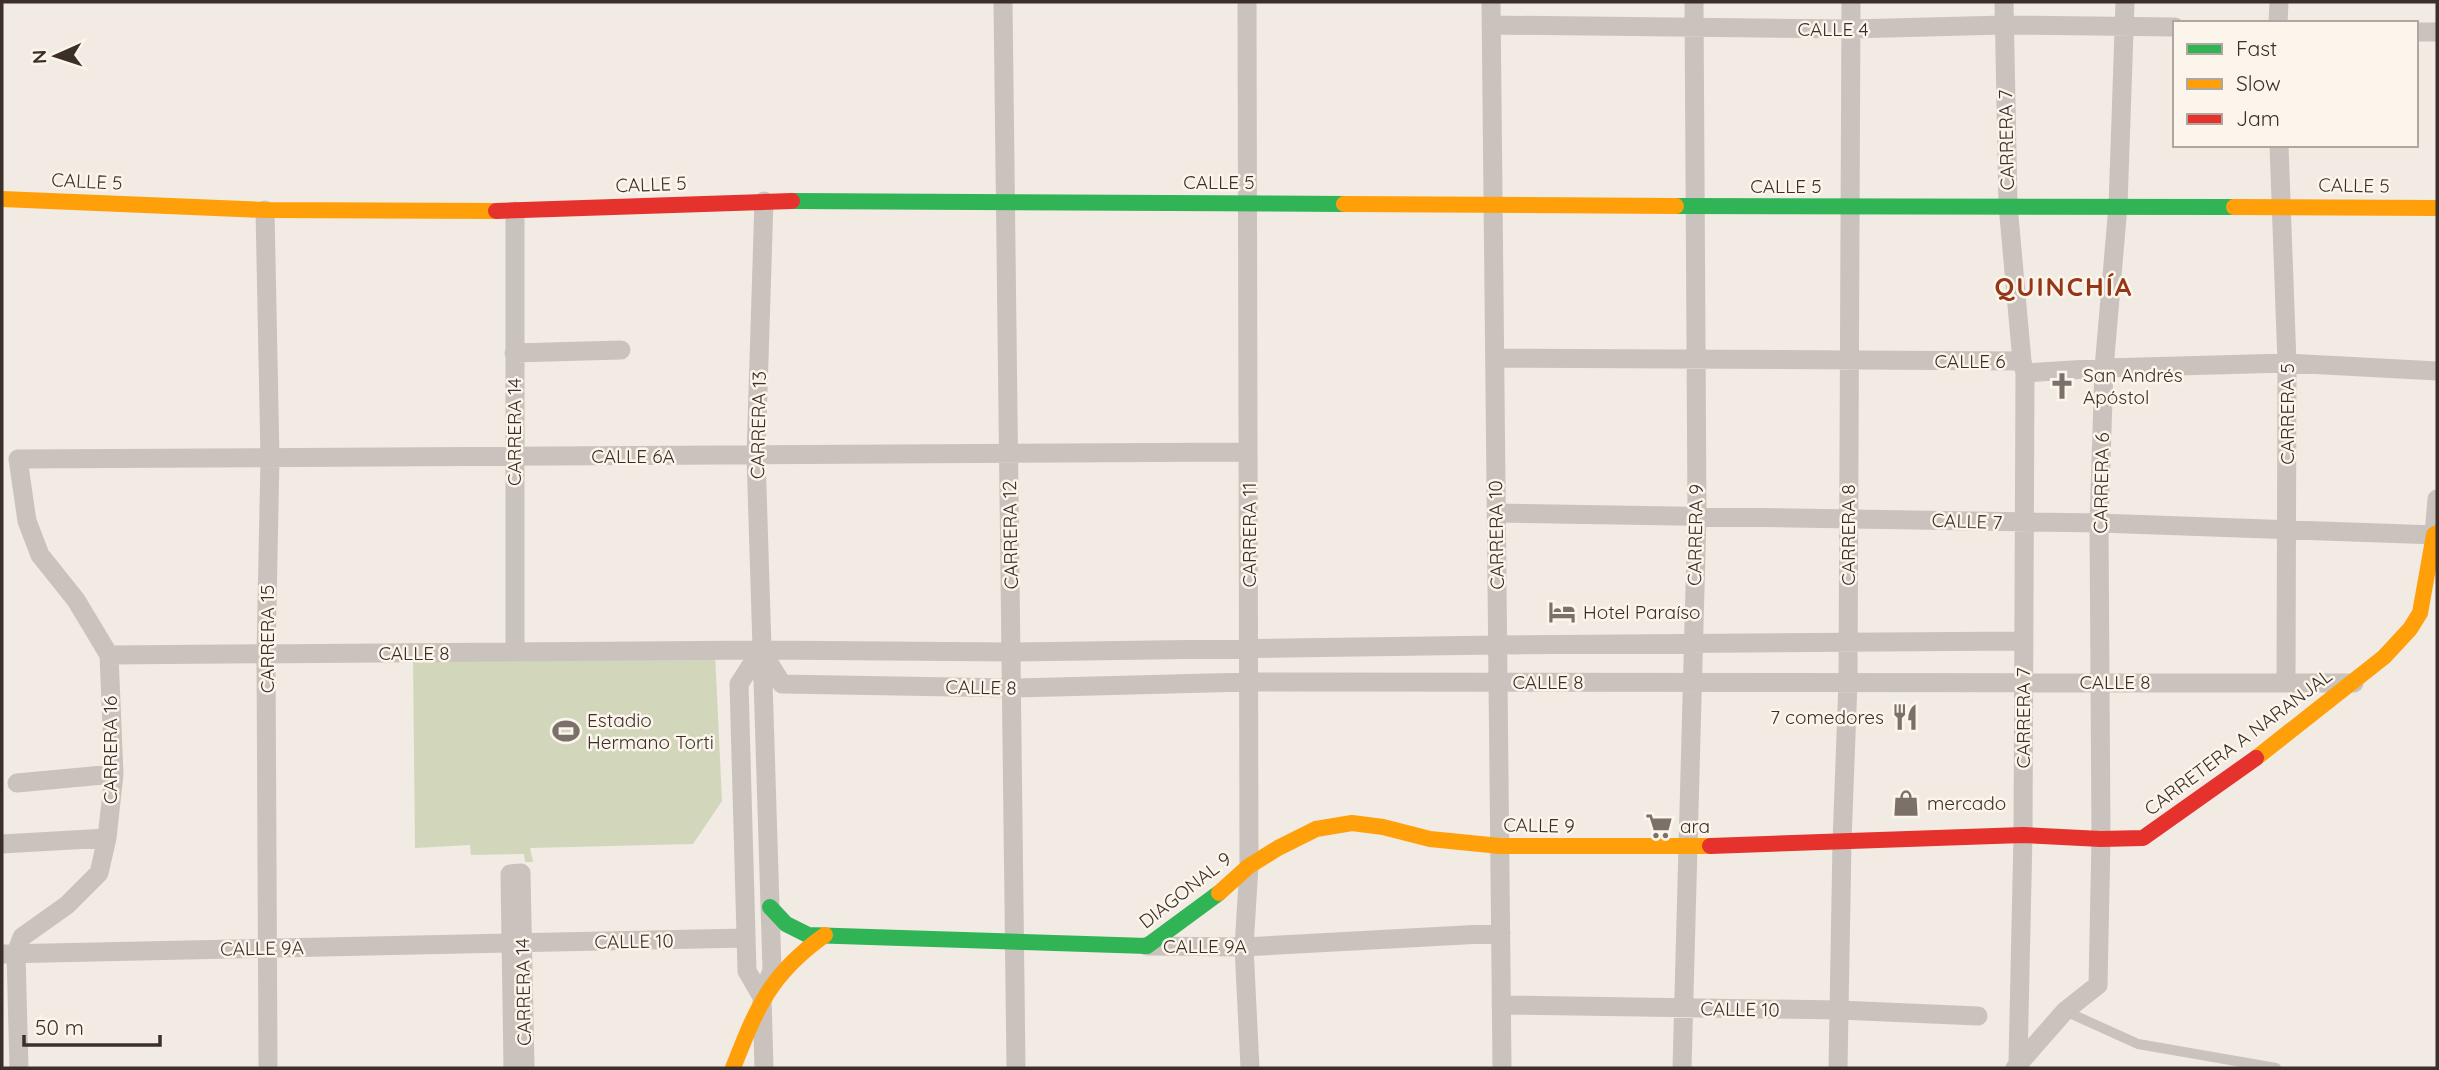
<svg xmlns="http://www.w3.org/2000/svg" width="2439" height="1070" viewBox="0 0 2439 1070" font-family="Quicksand,sans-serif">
	<rect width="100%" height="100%" fill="#f1ebe4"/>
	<path fill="#d2d7bc" d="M715,652L722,801L693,844L530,848L533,862H525L524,854L471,855L470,845L415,848L413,661Z"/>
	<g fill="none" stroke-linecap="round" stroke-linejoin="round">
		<path stroke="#cac3bd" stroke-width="10" d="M2065,1011L2138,1044L2276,1068"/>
		<path stroke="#cac3bd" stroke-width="19" d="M1003,2L1016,1068
			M1247,2L1249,866L1244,947L1250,1068
			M1491,2L1502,1068
			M2004,2L2008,205L2022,361
			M2278,23L2279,2
			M1491,25L1851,29L2004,25L2175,27
			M2416,32H2437
			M2279,145L2287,363L2286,682
			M764,201L756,455L772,970L762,997L764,1068
			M265,210L270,458L266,654L268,1068
			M514,353L621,350
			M1495,358L2022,361L2025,373L2104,368L2287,363L2437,371
			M1496,513L2099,523L2437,535
			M2434,535L2437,499
			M761,650L782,684L1012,688L1249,682L2354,683
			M761,650L739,684L747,971L762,997
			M515,652V211
			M109,655L761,650L1011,652L1498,645L2022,641
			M17,783L114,774
			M2,844L107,838
			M1147,946L1244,947L1501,933
			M2,954L746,938
			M1501,1005L1839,1010L1978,1016
			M2018,1063L2023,835L2025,373
			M19,1068L16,953L22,937L67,905L99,873L107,838L114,774L109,655L76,600L40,555L27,521L18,459L1248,452
			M513,1068L510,874L521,873L525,1068
			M1682,1068L1697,515L1694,2
			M1838,1068L1842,842L1848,682L1851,2
			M2015,1068L2065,1011L2098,985L2101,839L2099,523L2104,368L2118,206L2125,2"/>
		<path stroke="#30b455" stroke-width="16" d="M792,201L1344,204
			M1676,206L2234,207
			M770,907L786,924L808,935L1147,946L1219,893"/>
		<path stroke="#ff9f0a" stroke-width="16" d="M2,199L265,210L496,211
			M1344,204L1676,206
			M2234,207L2437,208
			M2256,758L2384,657L2410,629L2420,613L2434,535L2437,533
			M1219,893L1249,866L1278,848L1316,829L1352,823L1383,827L1430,839L1500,846H1710
			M733,1068C757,1007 770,974 825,935"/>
		<path stroke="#e5322d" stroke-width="16" d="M496,211L792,201
			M1710,846L2023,835L2101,839L2143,838L2256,758"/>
	</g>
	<defs>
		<symbol id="church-bare" viewBox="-9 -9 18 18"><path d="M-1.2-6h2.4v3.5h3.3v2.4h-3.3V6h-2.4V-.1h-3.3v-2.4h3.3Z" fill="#7b716a" stroke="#fcf5ec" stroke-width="2.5" paint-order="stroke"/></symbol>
		<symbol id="hotel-bare" viewBox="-9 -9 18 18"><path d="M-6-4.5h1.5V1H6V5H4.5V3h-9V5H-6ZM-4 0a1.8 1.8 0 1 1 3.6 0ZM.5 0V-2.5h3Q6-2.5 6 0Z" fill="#7b716a" stroke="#fcf5ec" stroke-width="2.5" paint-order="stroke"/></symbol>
		<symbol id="restaurant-bare" viewBox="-9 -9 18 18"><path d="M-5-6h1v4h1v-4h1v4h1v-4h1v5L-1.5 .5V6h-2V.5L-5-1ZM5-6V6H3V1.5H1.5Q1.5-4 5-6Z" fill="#7b716a" stroke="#fcf5ec" stroke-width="2.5" paint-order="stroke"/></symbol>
		<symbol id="stadium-bare" viewBox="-9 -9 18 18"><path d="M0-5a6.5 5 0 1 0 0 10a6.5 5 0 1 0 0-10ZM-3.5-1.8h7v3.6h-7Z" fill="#7b716a" stroke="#fcf5ec" stroke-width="2.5" paint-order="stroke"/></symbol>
		<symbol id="shop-bare" viewBox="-9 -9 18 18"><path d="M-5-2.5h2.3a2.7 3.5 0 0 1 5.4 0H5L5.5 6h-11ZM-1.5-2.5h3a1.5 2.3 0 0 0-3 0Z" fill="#7b716a" stroke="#fcf5ec" stroke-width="2.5" paint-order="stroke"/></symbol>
		<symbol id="supermarket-bare" viewBox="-9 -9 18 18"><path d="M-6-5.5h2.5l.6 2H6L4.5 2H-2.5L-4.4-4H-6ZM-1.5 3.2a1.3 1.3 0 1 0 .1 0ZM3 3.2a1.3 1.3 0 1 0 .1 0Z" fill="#7b716a" stroke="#fcf5ec" stroke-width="2.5" paint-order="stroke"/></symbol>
	</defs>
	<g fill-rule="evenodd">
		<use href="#church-bare" x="2043" y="367" width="38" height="38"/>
		<use href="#hotel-bare" x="1543" y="593" width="38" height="38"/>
		<use href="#restaurant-bare" x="1886" y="698" width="38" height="38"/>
		<use href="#stadium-bare" x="547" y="712" width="38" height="38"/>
		<use href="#shop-bare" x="1887" y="784" width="38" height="38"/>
		<use href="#supermarket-bare" x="1640" y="807" width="38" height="38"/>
	</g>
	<g text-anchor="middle" stroke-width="5" stroke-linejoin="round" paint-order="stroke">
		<g font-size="19" fill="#3c2f29" stroke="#fcf5ec">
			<text x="1833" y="36">CALLE 4</text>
			<text transform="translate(2006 140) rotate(-91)" y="7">CARRERA 7</text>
			<text transform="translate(87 181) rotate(3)" y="7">CALLE 5</text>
			<text x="1219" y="189">CALLE 5</text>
			<text transform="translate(651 184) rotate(-2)" y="7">CALLE 5</text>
			<text transform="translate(2354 185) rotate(1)" y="7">CALLE 5</text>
			<text x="1786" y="193">CALLE 5</text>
			<text x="1970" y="368">CALLE 6</text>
			<text transform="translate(2287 414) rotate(-90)" y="7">CARRERA 5</text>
			<text transform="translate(758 425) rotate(-89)" y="7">CARRERA 13</text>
			<text transform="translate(514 432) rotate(-90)" y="7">CARRERA 14</text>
			<text x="633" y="463">CALLE 6A</text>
			<text transform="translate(2101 483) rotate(-89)" y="7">CARRERA 6</text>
			<text transform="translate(1967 521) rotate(2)" y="7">CALLE 7</text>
			<text transform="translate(1010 535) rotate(-91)" y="7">CARRERA 12</text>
			<text transform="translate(1249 535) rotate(-90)" y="7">CARRERA 11</text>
			<text transform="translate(1496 535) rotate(-91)" y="7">CARRERA 10</text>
			<text transform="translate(1695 535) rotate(-89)" y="7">CARRERA 9</text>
			<text transform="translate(1848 535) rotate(-90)" y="7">CARRERA 8</text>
			<text transform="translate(267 639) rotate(-90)" y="7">CARRERA 15</text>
			<text x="414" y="660">CALLE 8</text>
			<text x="1548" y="689">CALLE 8</text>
			<text x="2115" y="689">CALLE 8</text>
			<text transform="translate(981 687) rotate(1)" y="7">CALLE 8</text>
			<text transform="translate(2023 718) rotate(-90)" y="7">CARRERA 7</text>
			<text transform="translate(2238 742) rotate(-37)" y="7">CARRETERA A NARANJAL</text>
			<text transform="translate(110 750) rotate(-90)" y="7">CARRERA 16</text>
			<text transform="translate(1539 825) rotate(1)" y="7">CALLE 9</text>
			<text transform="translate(1185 890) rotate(-38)" y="7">DIAGONAL 9</text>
			<text transform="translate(634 941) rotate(-1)" y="7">CALLE 10</text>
			<text x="1205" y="953">CALLE 9A</text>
			<text transform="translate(262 948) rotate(-1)" y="7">CALLE 9A</text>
			<text transform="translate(523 992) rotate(-91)" y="7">CARRERA 14</text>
			<text transform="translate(1740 1009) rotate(1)" y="7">CALLE 10</text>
		</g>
		<g font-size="19" fill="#3c2f29" stroke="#fcf5ec" text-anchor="start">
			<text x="2083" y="382">San Andrés<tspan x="2083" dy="22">Apóstol</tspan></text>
			<text x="1583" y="619">Hotel Paraíso</text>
			<text x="1884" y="724" text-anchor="end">7 comedores</text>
			<text x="587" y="727">Estadio<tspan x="587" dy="22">Hermano Torti</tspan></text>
			<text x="1927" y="810">mercado</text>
			<text x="1680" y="833">ara</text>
		</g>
		<g font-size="26" font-weight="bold" letter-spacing="2" fill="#953618" stroke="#fcf5ec">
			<text x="2064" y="296">QUINCHÍA</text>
		</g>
	</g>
	<rect width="2439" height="1070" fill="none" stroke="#3c2f29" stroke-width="7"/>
	<rect x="2173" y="21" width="245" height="126" fill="#fcf5ec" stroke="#afa69e" stroke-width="2"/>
	<rect x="2187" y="44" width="35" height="10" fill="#30b455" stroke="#afa69e" stroke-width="2"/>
	<text x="2236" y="56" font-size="21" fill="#3c2f29">Fast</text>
	<rect x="2187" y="79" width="35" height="10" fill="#ff9f0a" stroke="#afa69e" stroke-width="2"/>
	<text x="2236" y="91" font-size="21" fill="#3c2f29">Slow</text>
	<rect x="2187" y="114" width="35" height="10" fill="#e5322d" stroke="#afa69e" stroke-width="2"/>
	<text x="2236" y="126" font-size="21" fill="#3c2f29">Jam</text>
	<g transform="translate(56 56) rotate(267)" stroke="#fcf5ec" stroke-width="5" paint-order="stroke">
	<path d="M0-5L12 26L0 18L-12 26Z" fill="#3c2f29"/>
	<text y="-10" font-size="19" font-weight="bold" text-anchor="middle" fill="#3c2f29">N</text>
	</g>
	<path d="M24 1035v10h136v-10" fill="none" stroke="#3c2f29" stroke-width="3.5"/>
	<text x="35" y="1035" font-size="21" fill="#3c2f29" stroke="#fcf5ec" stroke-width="5" paint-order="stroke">50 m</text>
</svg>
